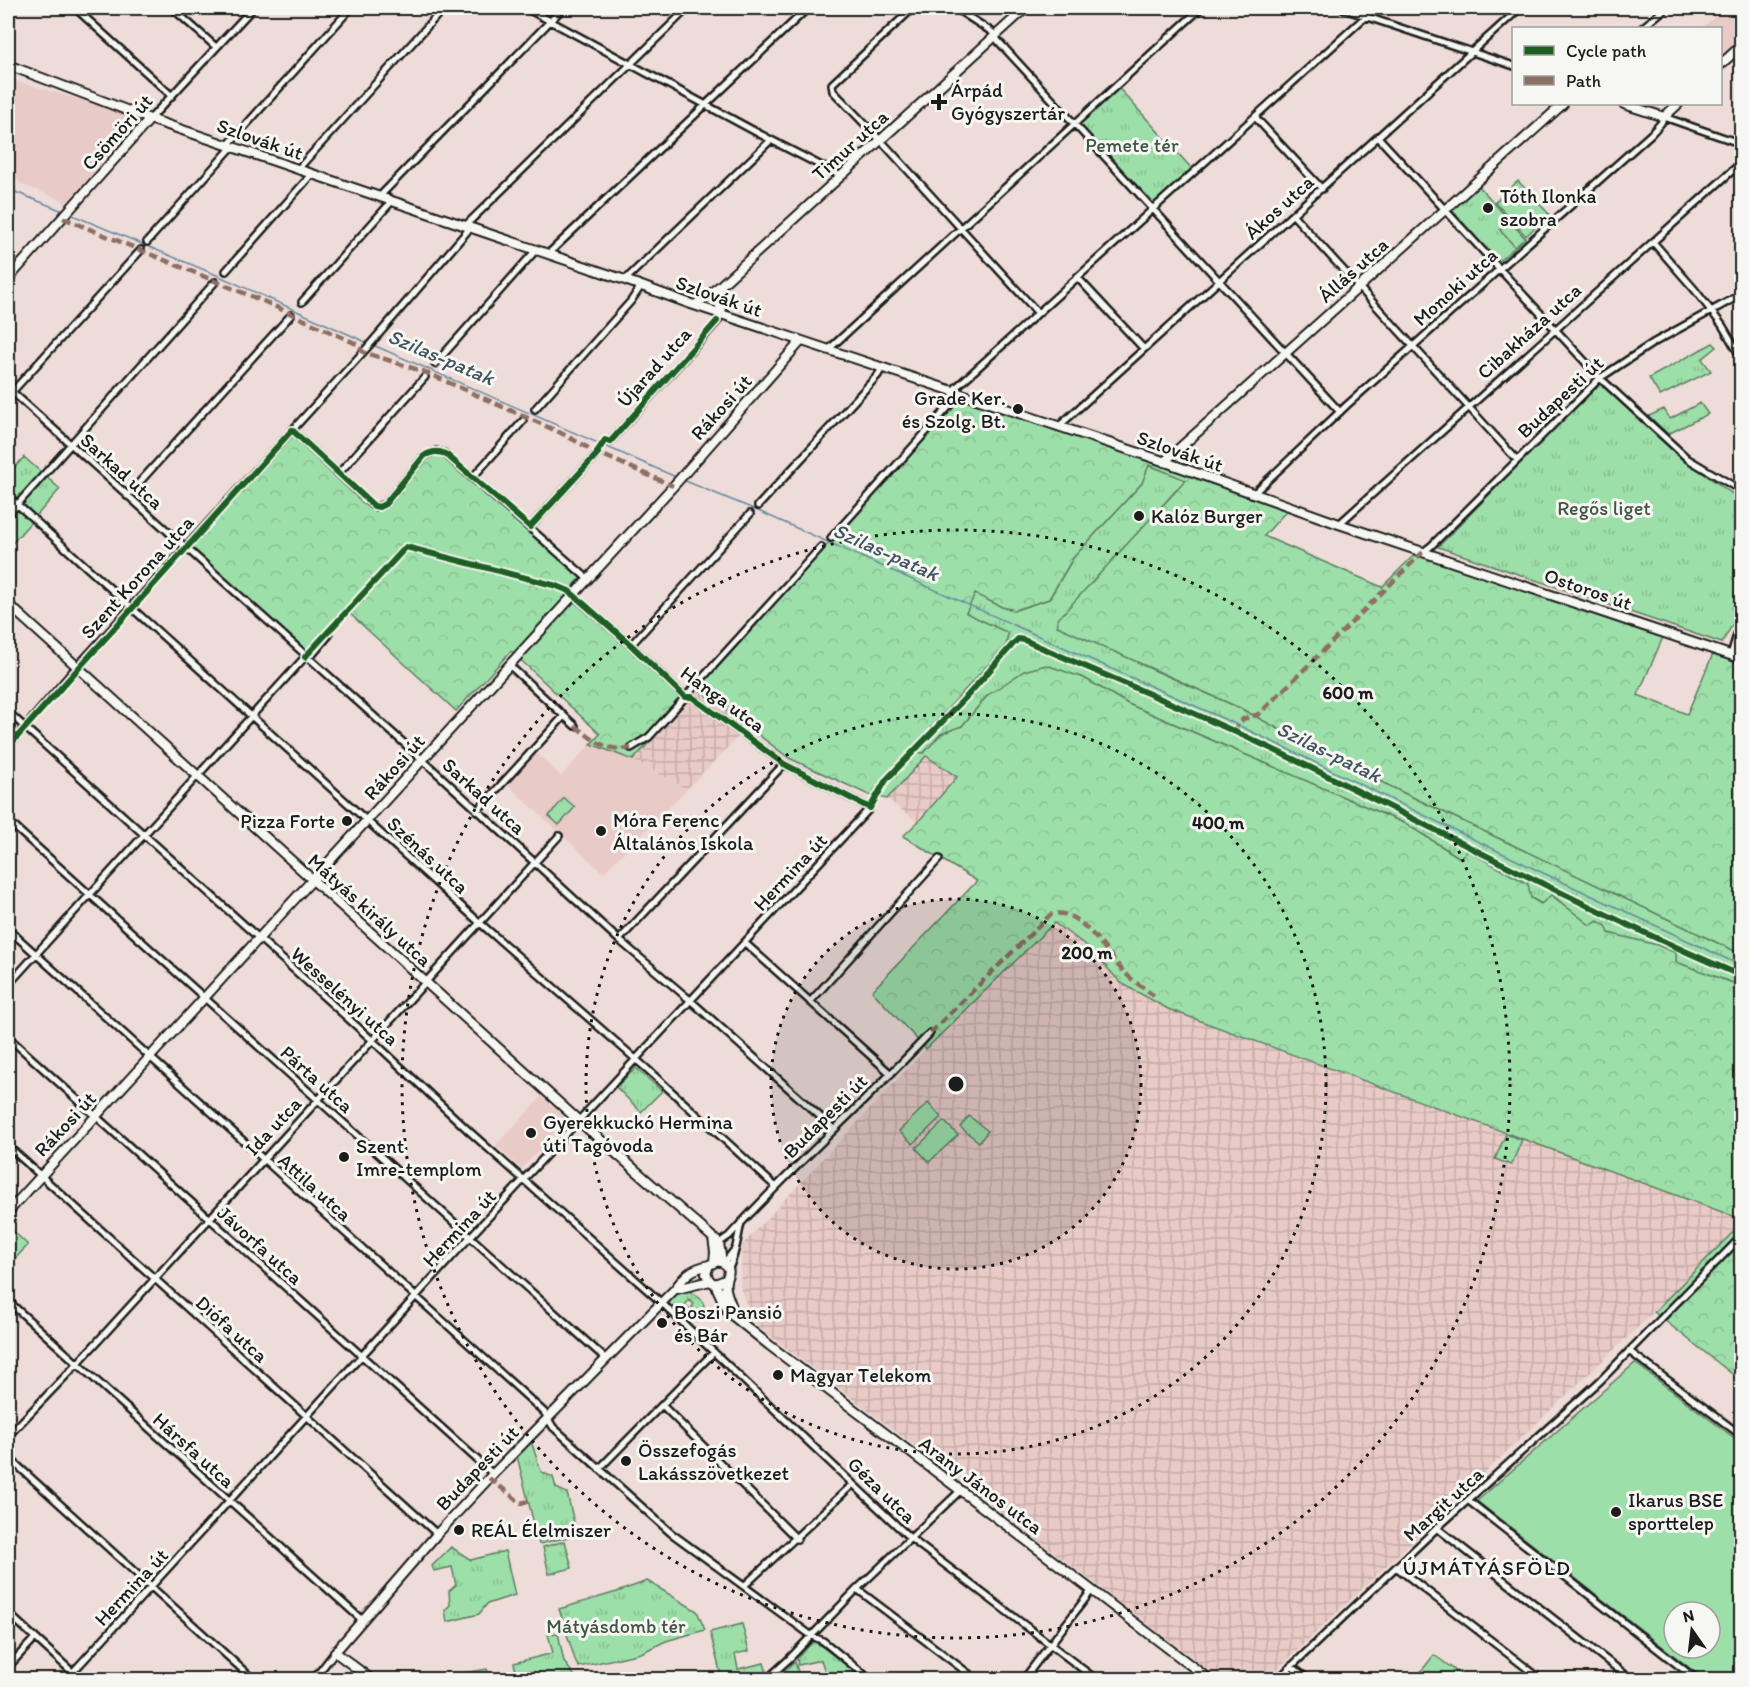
<svg xmlns="http://www.w3.org/2000/svg" width="1749" height="1687" viewBox="0 0 1749 1687" font-family="Itim,sans-serif">
	<defs>
		<pattern id="industrial-grid" width="8" height="8" patternUnits="userSpaceOnUse" patternTransform="scale(1.5)"><rect width="8" height="8" fill="#e8cac6"/><path d="M0 4h8M4 0v8" fill="none" stroke="#c6adaa"/></pattern>
		<pattern id="grass-tufts" width="24" height="20" patternUnits="userSpaceOnUse" patternTransform="scale(1.5)"><rect width="24" height="20" fill="#9ddfa9"/><path d="M3 7l-1-3M5 7V3M7 7l1-3M15 17l-1-3M17 17v-4M19 17l1-3" fill="none" stroke="#87bf91"/></pattern>
		<pattern id="forest-crowns" width="20" height="18" patternUnits="userSpaceOnUse" patternTransform="scale(1.5)"><rect width="20" height="18" fill="#9ddfa9"/><path d="M2 6a3 3 0 1 1 6 0M12 15a3 3 0 1 1 6 0" fill="none" stroke="#87bf91"/></pattern>
	</defs>
	<rect width="100%" height="100%" fill="#eedcd8"/>
	<filter id="ink" filterUnits="userSpaceOnUse"><feTurbulence type="fractalNoise" baseFrequency=".0167" numOctaves="2"/><feDisplacementMap in="SourceGraphic" scale="12" xChannelSelector="R" yChannelSelector="G"/><feConvolveMatrix kernelMatrix="1 2 1 2 8 2 1 2 1" color-interpolation-filters="sRGB"/></filter>
	<g filter="url(#ink)">
		<path fill="#e8cac6" d="M1725,8H1741V39L1721,59L1720,28H1702Z
			M8,79L130,114L138,124L65,204L62,200L21,184L8,168Z
			M591,744L633,760L687,789L603,873L508,785L536,753L561,776Z
			M542,1097L567,1120L521,1169L496,1145Z"/>
		<path fill="url(#industrial-grid)" d="M698,689L748,727L687,789L633,760Z
			M926,755L958,777L918,822L887,799Z
			M1054,923L1087,946L1121,983L1168,1009L1741,1219V1224L1654,1312L1267,1679H1220L760,1328L752,1318L740,1287L742,1245L926,1049Z"/>
		<path fill="url(#grass-tufts)" stroke="#5c7e62" stroke-width="1.5" d="M1116,85L1194,171L1153,209L1074,123Z
			M1479,186L1525,238L1498,262L1451,209Z
			M1713,343L1717,347L1702,359L1711,371L1660,396L1649,378Z
			M1601,381L1687,462L1741,500V600L1736,618L1722,643L1438,547Z
			M1700,403L1708,414L1668,434L1649,416L1664,409L1670,419Z
			M24,457L60,489L8,548V475Z
			M1148,465L1186,479L1138,533L1140,664L1242,709L1321,752L1404,793L1741,954V986L1676,962L1675,953C1649,942 1619,939 1593,927C1578,919 1565,905 1552,895L1542,904L1460,858L1406,824L1128,704L1084,678L988,695L962,726L941,734L924,753L907,752L1006,645L1008,633L965,613L975,593L1002,607L1015,610L1049,599L1073,558L1142,483Z
			M636,1068L662,1091L641,1112L616,1087Z
			M8,1226L28,1245L8,1266Z
			M686,1289L701,1299L704,1305L703,1309L695,1311L692,1307L694,1304L689,1300L685,1305L694,1312L690,1317L693,1319L688,1321L668,1305L667,1300L678,1290Z
			M531,1441L541,1472L553,1477L556,1488L567,1493L577,1535L539,1544L517,1456Z
			M565,1541L572,1568L549,1574L543,1547Z
			M451,1547L471,1560L505,1551L515,1595L487,1604L479,1614L447,1622L445,1610L450,1605L449,1591L456,1585L452,1567L434,1571L432,1566Z
			M647,1581L697,1611L705,1630L666,1641L641,1653L579,1667L576,1663L559,1609L617,1592Z
			M742,1624L749,1651L735,1654L738,1669L764,1663L766,1670L755,1679H722L710,1632Z
			M558,1633L564,1662L577,1679H518L514,1663L553,1653L548,1634Z
			M814,1641L865,1679H837L836,1676L827,1678L821,1660L798,1665L797,1658Z
			M1434,1655L1467,1679H1415Z
			M795,1662L800,1679H777Z
			M487,1669L490,1679H458L457,1674Z"/>
		<path fill="url(#forest-crowns)" stroke="#5c7e62" stroke-width="1.5" d="M959,398L1163,464L1288,509L1264,536L1382,587L1417,552L1664,635L1638,695L1687,714L1713,654L1741,662V954L1404,793L1321,752L1242,709L1057,626L1058,619L1186,480L1149,465L1142,483L1073,558L1049,599L1015,610L1002,607L975,594L966,613L1008,633L1006,645L908,752L924,753L941,734L962,726L988,695L1024,671L1046,665L1084,678L1128,704L1406,824L1460,858L1468,851L1528,884L1531,898L1541,904L1551,895L1590,925L1598,921L1606,926L1609,933L1657,945L1676,953V962L1741,986V1219L1168,1009L1121,983L1087,946L1054,923L926,1049L872,991L977,881L903,836L918,822L957,777L926,756L887,799L869,795L789,758L698,689Z
			M292,430L372,505L379,507L421,460L440,451L583,575L569,591L688,700L633,760L591,744L600,734L511,651L456,711L347,611L305,657L186,548Z
			M1741,1224V1381L1654,1312Z"/>
		<path fill="#9ddfa9" stroke="#5c7e62" stroke-width="1.5" fill-rule="evenodd" d="M1518,181L1549,214L1526,236L1495,202Z
			M1510,221L1525,238L1515,247L1500,230Z
			M564,798L575,807L559,825L549,816Z
			M928,1103L941,1117L913,1144L899,1131Z
			M969,1116L988,1131L979,1142L960,1127Z
			M944,1121L958,1135L929,1162L916,1148Z
			M1506,1134L1522,1140L1511,1165L1495,1159Z
			M1635,1363L1741,1443V1679H1704L1477,1501ZM1674,1612H1710V1648H1674Z"/>
		<g fill="none" stroke-linecap="round" stroke-linejoin="round">
			<path stroke="#66899f" stroke-width="1.5" d="M8,189L63,211
				M70,214L219,276L368,343
				M373,345L676,477
				M683,480L756,510L1240,726L1539,871L1742,966"/>
			<defs>
				<path id="street" d="M75,8L172,96
					M172,8L216,47
					M526,8L771,140L841,176
					M913,8L832,84L833,91L885,145L1038,313
					M955,8L992,32L999,42L1340,412
					M1341,8L1514,66
					M1642,28L1666,8
					M1255,117L1322,189
					M150,119L253,8
					M1378,137L1600,378L1688,459L1742,491
					M228,145L351,8
					M298,169L444,8
					M379,197L563,8
					M1293,215L1517,460
					M465,226L688,8
					M147,242L232,147
					M1653,242L1695,290L1722,325L1742,359
					M548,254L808,8
					M226,271L312,174
					M1077,277L1144,349
					M625,280L771,140
					M302,302L392,201
					M828,350L1201,8
					M435,364L536,250
					M8,388L425,762L619,940L690,1000L834,1129
					M952,391L1375,8
					M12,392L141,250
					M535,409L631,301L641,286
					M1058,427L1520,8
					M292,430L372,505L376,507L385,504L424,456L436,451L444,453L588,579
					M610,442L717,322L722,313
					M339,473L425,377
					M473,477L523,421
					M1253,494L1347,405L1651,134L1661,123L1664,117L1742,144
					M8,496L480,923L647,1069L776,1187
					M127,496L291,315
					M758,506L878,375L882,368
					M8,515L215,282
					M1339,524L1742,162
					M530,527L598,453
					M831,538L953,402L958,393
					M1423,552L1431,546L1600,378L1653,343L1742,294
					M631,645L750,514
					M1731,655L1742,618
					M509,665L575,726
					M8,712L372,1040L470,1132L663,1304L910,1538L1097,1680
					M8,747L74,670L366,349L470,228
					M631,748L649,737L821,547
					M477,811L564,716
					M8,821L606,1359
					M8,929L544,1412L553,1427L671,1533L812,1636L823,1641L871,1680
					M619,940L784,764
					M745,943L891,1074
					M8,985L305,657L313,654L329,635
					M810,1002L939,859
					M8,1037L493,1474
					M8,1146L437,1534
					M719,1243L729,1236C793,1166 865,1103 930,1033
					M724,1263L735,1249
					M728,1270C736,1255 737,1240 741,1223
					M8,1301L362,1620
					M1629,1351L1742,1436
					M662,1405L797,1539
					M8,1436L77,1364L559,836
					M8,1457L254,1680
					M599,1469L714,1352
					M1469,1501L1697,1680
					M1437,1528L1632,1680
					M1396,1567L1542,1680
					M744,1586L853,1484
					M857,1589L977,1680
					M8,1613L81,1680
					M1291,1666L1309,1680
					M8,1667L35,1638
					M73,1672L470,1237L870,808L784,764L692,697H685L631,645L573,595
					M313,1680L335,1652
					M766,1680L788,1660L857,1589L961,1490
					M1023,1680L1092,1590
					M1277,1680L1437,1528L1600,1381L1742,1236"/>
				<path id="secondary" d="M8,65L150,119L625,280L691,304L1157,459L1339,524L1742,659
					M1720,65L1742,45
					M1624,104L1664,117L1678,104
					M8,279L150,119
					M720,286L716,295L722,313
					M695,305L720,286L1026,8
					M1164,462L1563,104
					M8,604L579,1121L719,1243L722,1262
					M8,1212L677,482L801,341
					M713,1238L715,1252L714,1262
					M725,1280L715,1284L710,1281L706,1274L709,1265L718,1261C722,1263 724,1262 727,1266C731,1272 727,1275 726,1281C723,1293 734,1304 733,1316
					M715,1284L728,1312L769,1345L1210,1680
					M677,1289L710,1281
					M372,1680L335,1652L437,1534L493,1474L675,1289C686,1274 691,1269 709,1265"/>
			</defs>
			<use href="#street" stroke="#1c1c1c" stroke-width="10"/>
			<use href="#secondary" stroke="#1c1c1c" stroke-width="12"/>
			<use href="#street" stroke="#f6f6f2" stroke-width="5"/>
			<use href="#secondary" stroke="#f6f6f2" stroke-width="8"/>
			<path stroke="#8d6e63" stroke-width="4.5" stroke-dasharray="9 4.5" stroke-linecap="butt" d="M63,218L263,301L357,344L363,352L425,372L559,432L598,453L673,486
				M575,726C594,740 605,752 631,748
				M1232,732L1243,719L1259,714L1423,552
				M930,1033L1050,915C1078,904 1107,954 1124,972C1133,981 1144,988 1154,996
				M489,1478L521,1503L529,1501"/>
			<defs>
				<path id="cycleway" d="M305,657L406,547L557,586L569,591L631,645L685,697H692L784,764L870,808L886,780L968,695L1013,644L1018,639L1024,640C1115,680 1208,717 1297,761C1445,833 1590,912 1742,976
					M8,747L292,430L374,506L379,507L385,504L424,456C432,451 440,450 448,456L530,527L598,453L597,452L605,440L610,442L717,321"/>
			</defs>
			<use href="#cycleway" stroke="#f6f6f2" stroke-width="10"/>
			<use href="#cycleway" stroke="#1b5e20" stroke-width="6"/>
		</g>
	</g>
	<circle cx="956" cy="1084" r="185" fill="#1c1c1c" fill-opacity=".12"/>
	<g fill="none" stroke="#1c1c1c" stroke-width="3" stroke-dasharray="3 6">
		<circle cx="956" cy="1084" r="185"/>
		<circle cx="956" cy="1084" r="370"/>
		<circle cx="956" cy="1084" r="554"/>
	</g>
	<g fill="#1c1c1c" stroke="#f6f6f2" stroke-width="2">
		<path d="M936 93h6v6h6v6h-6v6h-6v-6h-6v-6h6z"/>
		<circle cx="1488" cy="208" r="6"/>
		<circle cx="1018" cy="409" r="6"/>
		<circle cx="1139" cy="516" r="6"/>
		<circle cx="347" cy="821" r="6"/>
		<circle cx="601" cy="831" r="6"/>
		<circle cx="531" cy="1133" r="6"/>
		<circle cx="344" cy="1157" r="6"/>
		<circle cx="662" cy="1323" r="6"/>
		<circle cx="778" cy="1375" r="6"/>
		<circle cx="626" cy="1461" r="6"/>
		<circle cx="1616" cy="1512" r="6"/>
		<circle cx="459" cy="1530" r="6"/>
	</g>
	<g text-anchor="middle" stroke-width="6" stroke-linejoin="round" paint-order="stroke">
		<g font-size="20" fill="#1c1c1c" stroke="#f6f6f2" text-anchor="start">
			<text x="951" y="97">Árpád<tspan x="951" dy="23">Gyógyszertár</tspan></text>
			<text x="1500" y="203">Tóth Ilonka<tspan x="1500" dy="23">szobra</tspan></text>
			<text x="1006" y="405" text-anchor="end">Grade Ker.<tspan x="1006" dy="23">és Szolg. Bt.</tspan></text>
			<text x="1151" y="523">Kalóz Burger</text>
			<text x="613" y="827">Móra Ferenc<tspan x="613" dy="23">Általános Iskola</tspan></text>
			<text x="335" y="828" text-anchor="end">Pizza Forte</text>
			<text x="543" y="1129">Gyerekkuckó Hermina<tspan x="543" dy="23">úti Tagóvoda</tspan></text>
			<text x="356" y="1153">Szent<tspan x="356" dy="23">Imre-templom</tspan></text>
			<text x="674" y="1319">Boszi Pansió<tspan x="674" dy="23">és Bár</tspan></text>
			<text x="790" y="1382">Magyar Telekom</text>
			<text x="638" y="1457">Összefogás<tspan x="638" dy="23">Lakásszövetkezet</tspan></text>
			<text x="1628" y="1507">Ikarus BSE<tspan x="1628" dy="23">sporttelep</tspan></text>
			<text x="471" y="1537">REÁL Élelmiszer</text>
		</g>
		<g font-size="20" fill="#1c1c1c" stroke="#f6f6f2">
			<text transform="translate(117 132) rotate(-48)" y="7">Csömöri út</text>
			<text transform="translate(260 139) rotate(19)" y="7">Szlovák út</text>
			<text transform="translate(850 145) rotate(-42)" y="7">Timur utca</text>
			<text transform="translate(1279 207) rotate(-42)" y="7">Ákos utca</text>
			<text transform="translate(1353 270) rotate(-42)" y="7">Állás utca</text>
			<text transform="translate(1455 287) rotate(-42)" y="7">Monoki utca</text>
			<text transform="translate(719 296) rotate(19)" y="7">Szlovák út</text>
			<text transform="translate(1529 331) rotate(-42)" y="7">Cibakháza utca</text>
			<text transform="translate(654 367) rotate(-48)" y="7">Újarad utca</text>
			<text transform="translate(1560 397) rotate(-43)" y="7">Budapesti út</text>
			<text transform="translate(721 407) rotate(-48)" y="7">Rákosi út</text>
			<text transform="translate(1180 451) rotate(19)" y="7">Szlovák út</text>
			<text transform="translate(122 471) rotate(42)" y="7">Sarkad utca</text>
			<text transform="translate(137 577) rotate(-48)" y="7">Szent Korona utca</text>
			<text transform="translate(1588 589) rotate(19)" y="7">Ostoros út</text>
			<text transform="translate(723 699) rotate(36)" y="7">Hanga utca</text>
			<text transform="translate(394 767) rotate(-48)" y="7">Rákosi út</text>
			<text transform="translate(484 796) rotate(42)" y="7">Sarkad utca</text>
			<text transform="translate(428 855) rotate(43)" y="7">Szénás utca</text>
			<text transform="translate(790 872) rotate(-47)" y="7">Hermina út</text>
			<text transform="translate(370 910) rotate(42)" y="7">Mátyás király utca</text>
			<text transform="translate(345 996) rotate(42)" y="7">Wesselényi utca</text>
			<text transform="translate(317 1079) rotate(42)" y="7">Párta utca</text>
			<text transform="translate(825 1116) rotate(-45)" y="7">Budapesti út</text>
			<text transform="translate(65 1124) rotate(-47)" y="7">Rákosi út</text>
			<text transform="translate(273 1126) rotate(-47)" y="7">Ida utca</text>
			<text transform="translate(315 1187) rotate(42)" y="7">Attila utca</text>
			<text transform="translate(459 1228) rotate(-47)" y="7">Hermina út</text>
			<text transform="translate(260 1245) rotate(42)" y="7">Jávorfa utca</text>
			<text transform="translate(232 1329) rotate(42)" y="7">Diófa utca</text>
			<text transform="translate(194 1450) rotate(42)" y="7">Hársfa utca</text>
			<text transform="translate(477 1468) rotate(-46)" y="7">Budapesti út</text>
			<text transform="translate(981 1485) rotate(37)" y="7">Arany János utca</text>
			<text transform="translate(882 1490) rotate(44)" y="7">Géza utca</text>
			<text transform="translate(1443 1504) rotate(-42)" y="7">Margit utca</text>
			<text transform="translate(131 1587) rotate(-47)" y="7">Hermina út</text>
		</g>
		<g font-size="20" fill="#435646" stroke="#f6f6f2">
			<text x="1132" y="152">Pemete tér</text>
			<text x="1604" y="515">Regős liget</text>
			<text x="616" y="1633">Mátyásdomb tér</text>
		</g>
		<g font-size="21" font-style="italic" fill="#41535e" stroke="#f6f6f2">
			<text transform="translate(441 357) rotate(23)" y="7">Szilas-patak</text>
			<text transform="translate(886 552) rotate(24)" y="7">Szilas-patak</text>
			<text transform="translate(1329 752) rotate(26)" y="7">Szilas-patak</text>
		</g>
		<g font-size="21" letter-spacing="1.5" fill="#1c1c1c" stroke="#f6f6f2">
			<text x="1487" y="1575">ÚJMÁTYÁSFÖLD</text>
		</g>
	</g>
	<circle cx="956" cy="1084" r="9" fill="#1c1c1c" stroke="#f6f6f2" stroke-width="3"/>
	<g font-size="18" text-anchor="middle" font-weight="bold" fill="#1c1c1c" stroke="#f6f6f2" stroke-width="6" stroke-linejoin="round" paint-order="stroke">
		<text x="1348" y="699">600 m</text>
		<text x="1218" y="829">400 m</text>
		<text x="1087" y="959">200 m</text>
	</g>
	<rect width="1749" height="1687" fill="none" stroke="#f6f6f2" stroke-width="30"/>
	<rect x="15" y="15" width="1719" height="1657" fill="none" stroke="#1c1c1c" stroke-width="2" filter="url(#ink)"/>
	<rect x="1512" y="27" width="210" height="78" fill="#f6f6f2" stroke="#9f9f9c" stroke-width="1.5"/>
	<rect x="1524" y="46" width="30" height="9" fill="#1b5e20" stroke="#9f9f9c" stroke-width="1.5"/>
	<text x="1566" y="57" font-size="18" fill="#1c1c1c">Cycle path</text>
	<rect x="1524" y="76" width="30" height="9" fill="#8d6e63" stroke="#9f9f9c" stroke-width="1.5"/>
	<text x="1566" y="87" font-size="18" fill="#1c1c1c">Path</text>
	<g transform="translate(1692 1630) rotate(346)"><circle r="28" fill="#f6f6f2" stroke="#9f9f9c" stroke-width="1.5"/>
	<path d="M0-4.5L10 22L0 15L-10 22Z" fill="#1c1c1c"/>
	<text y="-9" font-size="16" font-weight="bold" text-anchor="middle" fill="#1c1c1c">N</text>
	</g>
</svg>
